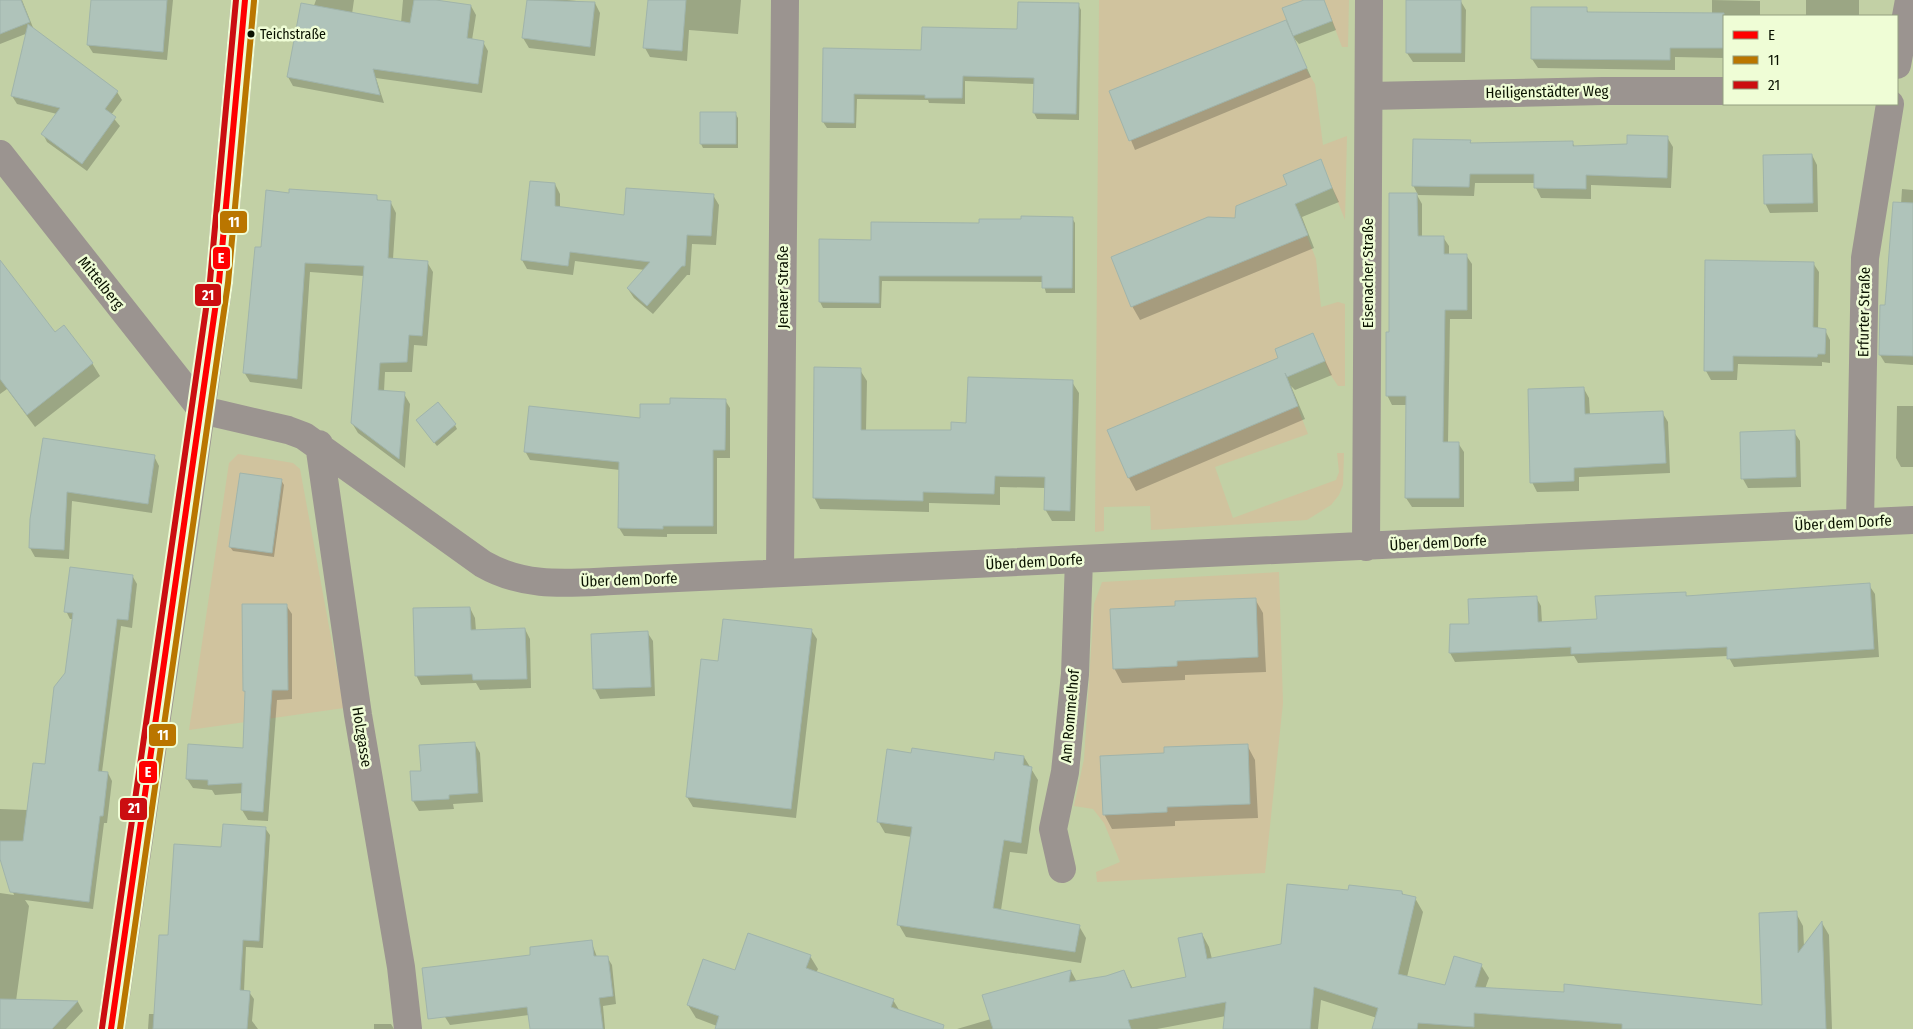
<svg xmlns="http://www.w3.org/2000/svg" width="1913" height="1029" viewBox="0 0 1913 1029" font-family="'Fira Sans Condensed',sans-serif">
	<rect width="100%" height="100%" fill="#c2d0a5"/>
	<path fill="#d0c39e" d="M1099,0H1304L1282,9L1307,71L1315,84L1323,145L1347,136L1345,220L1321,159L1283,175L1316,259L1321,307L1338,302L1345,304V386H1338L1330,374L1313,333L1275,349L1308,434L1215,467L1233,518L1336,480L1339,472L1337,453H1344L1343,485L1339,495L1331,505L1307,520L1151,530L1150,506L1104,507V531L1095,532Z
		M1324,0H1349L1348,47H1342Z
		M238,454L293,463L300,469L344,708L189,730L229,463Z
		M1279,572L1283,703L1265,873L1097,882L1096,872L1120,862L1104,823L1093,809L1074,806L1084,759L1094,604L1102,582Z"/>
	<path fill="#0003" d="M0,0H22L34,30L117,92L122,100L111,115L120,126L87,171L47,142L43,134L57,114L17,104L12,96L28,33L0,44Z
		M92,0H173L167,60L93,53L88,45Z
		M316,0H354L352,14L401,23L403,0H433L471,6L476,15L472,40L483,42L488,51L482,93L376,78L384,103L293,86L288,77Z
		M528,0H567L595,3L600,13L595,56L529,48L523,38Z
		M649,0H741L738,34L689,30L687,61L650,57L645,48Z
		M1307,0H1324L1336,30L1299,44L1293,37L1311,77L1135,150L1111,92L1285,21L1291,31Z
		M1407,0H1460L1466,10L1465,62H1413L1407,53Z
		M1712,0L1760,1V16H1724V58L1675,57V70L1538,68L1532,59L1586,8L1589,14L1712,15Z
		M1806,0H1859V16H1806Z
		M1078,4L1081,10L1079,120L1037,119L1034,113L1035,84L965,81V104L929,103L928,100L857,99L856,128H827L823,122L824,50L922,51L1018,30Z
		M735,113L738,118V148H703L701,144Z
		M1667,137L1673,147L1671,188L1591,185V199L1541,198L1536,188V183H1475L1474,196L1417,195L1422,204V237H1443L1449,246V255H1466L1472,264V319H1450L1448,443H1458L1464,452V507H1412L1406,498L1407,405H1392L1387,395L1390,333V195H1418L1413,185L1470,141L1472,145L1572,142L1575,147L1628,146Z
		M1812,155L1817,165L1818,212L1770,213L1765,203Z
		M1320,161L1339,202L1302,217L1314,248L1140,320L1132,306L1236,219L1289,186Z
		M555,184L560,194V208L625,217L713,195L719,205L716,245L692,244L690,275H687L653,314L634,298L628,289L645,270L575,261L573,275L527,269L522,260Z
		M1902,189L1913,190V365L1885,363L1880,355L1900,220Z
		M290,194L376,197L379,202L391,203L396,213L393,259L427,262L433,272L427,346L414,345L412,372H385L384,391L404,394L410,404L405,468L358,433L352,423L364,276L310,272L302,389L250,382L244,372L262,249Z
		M1072,218L1075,223V293H1046L1043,282L882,281L881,308H823L820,302L821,240L872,241L1023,220Z
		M0,263L55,334L92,363L100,376L35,427L7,389L0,394Z
		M1813,263L1819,272L1818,329L1825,330L1830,340V363L1822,362V366L1738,364L1737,380H1711L1706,371Z
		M1313,335L1332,375L1295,390L1291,386L1305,419L1136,491L1129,478Z
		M860,370L867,381L866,431H952L1072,382L1079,393L1075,521H1052L1045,509L1046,488L1000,487V505L929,503V512L820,509L814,497Z
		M1584,389L1589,398L1590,415L1662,412L1668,422L1670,473L1579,477V491L1537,492L1532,482Z
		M725,400L730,408V458H717V534H667V537L624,536L619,528L620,470L530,460L525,451L642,420L671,405Z
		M1897,406H1913V467H1901L1896,458Z
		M417,421L455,425L457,429L437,446Z
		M1794,432L1800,441L1801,487L1748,488L1743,479Z
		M44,440L154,456L159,466L152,513L72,501L69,559L35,557L30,548L32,519Z
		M281,480L284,485L274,557L233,551L230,547Z
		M133,577L137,584L132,628L121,626L102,772L108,773L112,781L107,823H104L93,909L25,900L29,906L16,1001L78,1002L83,1011L66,1029H0V893L14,895L0,855V809L28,810L46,765L66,674L73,619H70L66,611Z
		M1869,585L1875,594L1879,657L1734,667L1728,656L1578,663L1574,656L1455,662L1450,653L1470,625L1536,597L1541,606L1542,623L1598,620L1685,593L1687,597Z
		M1255,599L1263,613L1266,672L1185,675V680L1122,683L1114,668L1176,607Z
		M286,605L292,614V699L277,700L268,821L248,820L242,810L243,793L215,795L212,790L193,788L187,779L244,749L246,695L244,690Z
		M470,608L475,618L476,631L525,629L530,639L531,688L480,690L476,683L421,685L416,675Z
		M811,630L817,639L796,818L693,807L687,797L719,663Z
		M647,632L653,641L655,696L600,699L595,689L592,635Z
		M475,744L480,753L483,802L453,804L454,809L419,811L413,801L411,772H422Z
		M1247,745L1255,760L1258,818L1175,821V826L1112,829L1104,814L1166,754Z
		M912,754L995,761L1024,757L1038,780L1027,854L1010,852L1001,910L1079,926L1086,938L1081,963L906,937L899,925L912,837L885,833L878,821Z
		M265,828L270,835L263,948L246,947L244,991L249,992L254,999L252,1021L258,1029H148L149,1014H155L170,937L222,848Z
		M1350,891L1402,892L1404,896L1415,898L1423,912L1407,977L1446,987L1481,965L1489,978L1485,989L1763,1007L1796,913L1803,926L1804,947L1822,923L1829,935L1832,1029H1374L1377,1018L1321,1000L1318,1029H1224L1226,1016L1157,1029H957L991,1019L1071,971L1077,982L1106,977L1124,971L1133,989L1187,978L1202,934L1209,947L1212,959L1282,946Z
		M591,941L597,957H607L612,965L616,1004L603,1006L605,1029H531L529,1015L450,1025L445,1017L532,956Z
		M810,956L818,969L816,973L893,1000L901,1013L905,1029H716L717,1026L696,1018L688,1005L736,971Z
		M374,1024H391L394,1029H374Z"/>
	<path fill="#afc3ba" stroke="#a0b4ab" d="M0,0H21L30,22L0,34Z
		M91,0H167L163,52L87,45Z
		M414,0H436L471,5L467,38L484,41L478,84L373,69L380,95L287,77L301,3L410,23Z
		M527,0L595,2L590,47L522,38Z
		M648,0H686L682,51L643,48Z
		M1304,0H1324L1332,21L1293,36L1282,8Z
		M1406,0H1461V53H1406Z
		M1018,2L1079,3L1076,114L1033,113L1034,78L963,76L962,98H925V95L854,94V123L822,122L823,48L921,50L922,27L1017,29Z
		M1531,7H1587V12L1724,13V48H1670V60L1531,59Z
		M1286,20L1307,68L1129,141L1109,91Z
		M28,24L118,91L105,109L116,117L82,164L41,134L60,108L11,96Z
		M700,112H736V144H700Z
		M1627,135L1668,136L1667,178L1586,175V189L1534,188V174H1470L1469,187L1412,186L1413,139L1471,140L1470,143L1573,141V146L1627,144Z
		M1812,154L1813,203L1764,204L1763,155Z
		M1321,159L1332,188L1295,204L1308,235L1131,307L1111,257L1208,217L1235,218L1236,206L1287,185L1283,175Z
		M530,181L555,183V206L624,215L626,188L714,194L711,236L687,235L685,266H682L647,306L627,288L650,262L570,252L568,266L521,260Z
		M289,189L377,195V200L391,201L388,258L428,261L422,336L409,335L407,362L380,363L378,390L405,392L399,459L351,423L364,266L305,263L297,379L243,373L255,247H261L266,190L289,193Z
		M1389,193H1417L1418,236H1444V254H1467V310H1445L1443,442H1459V498H1405L1406,396H1386V332H1389Z
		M1893,202L1913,203V356L1879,355L1880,305H1885Z
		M1021,216L1073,217L1072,288H1042V276H879V303L819,302V239L871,240V222L979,223V219H1021Z
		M0,260L55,332L64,325L93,363L27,415L0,379Z
		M1705,260L1814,262L1813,327L1826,329L1825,354H1818L1817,357L1733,356V371H1704Z
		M1313,333L1325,361L1287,377L1285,373L1298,406L1128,478L1107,430L1278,358L1275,349Z
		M814,367L861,368V430H951V422L966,423L968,377L1073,380L1070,511L1044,510L1045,477L995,476L994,494L923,492V501L813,498Z
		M1584,387L1585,414L1663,411L1666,463L1574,468V481L1530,483L1528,389Z
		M670,398L726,399L725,450H713V526H663V529L618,528L619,462L524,452L529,406L640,418V404H670Z
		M438,402L456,424L434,443L416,420Z
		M1795,430L1796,477L1741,479L1740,432Z
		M43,438L155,455L148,504L67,492L64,550L29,548L30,519Z
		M240,473L282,479L272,553L229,547Z
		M70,567L133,575L128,620L117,619L98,771L108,772L103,816H100L89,902L10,892L0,859V841H23L33,763L45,764L54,687L65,673L73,613L64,612Z
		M1870,583L1874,649L1727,659V647L1571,654V647L1449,653L1450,624H1469L1468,599L1537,596L1538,622L1597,619L1595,596L1686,592V596Z
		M1256,598L1258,657L1177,661V666L1113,669L1110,609L1175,606V601Z
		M242,604H287L288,690H272L263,812L241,810L242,783L208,785V780L186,779L188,744L243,748L245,691H243Z
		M470,607L471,630L525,628L527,679L473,680L472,674L415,676L413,608Z
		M723,619L812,629L791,809L686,797L701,659L718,661Z
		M648,631L651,687L593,689L591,634Z
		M475,742L478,793L449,795V799L412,801L410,771H421L419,745Z
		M1248,744L1250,804L1167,807V812L1103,815L1100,756L1164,753V747Z
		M912,748L994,760L995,752L1024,756L1023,765L1032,767L1021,843L1004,840L993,908L1080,925L1075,952L897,925L912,827L877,822L887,749L911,753Z
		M223,824L266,827L259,941L243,940L240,990L250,991L247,1029H153L159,935H168L174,844L221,847Z
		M1287,884L1348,890L1349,885L1402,891V894L1416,897L1398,974L1445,985L1454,956L1482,964L1475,987L1564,992V984L1762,1005L1759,913L1797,911L1798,953L1822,921L1826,1029H1622V1024L1474,1013V1027L1418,1023L1417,1029H1372L1378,1008L1314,987L1310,1029H1223L1226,1002L1128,1020L1131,1029H993L982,995L1071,970L1069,982L1106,976L1124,970L1131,988L1186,977L1178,938L1202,933L1207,959L1281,944Z
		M748,933L811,955L806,968L894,999L891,1007L944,1025L943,1029H715L719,1016L687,1005L703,959L735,970Z
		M592,940L594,956H608L613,996L599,998L603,1029H530L527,1007L428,1019L422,968L530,955V947Z
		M0,999L48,1000L78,1001L52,1029H0Z"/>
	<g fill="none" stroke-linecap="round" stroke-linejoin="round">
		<path stroke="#9b9490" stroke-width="28" d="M1897,65L1909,0
			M1369,96L1603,91H1724
			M0,154L202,410
			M202,410L288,430L304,436L483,564C525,588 567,583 613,581L1913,520
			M319,444L358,715L401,967L408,1029
			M1860,522L1865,258L1890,104
			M1366,547L1369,0
			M780,573L785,0
			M1062,869L1053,829L1065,772L1075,674L1079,560
			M111,1029L186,520L219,282L245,0"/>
		<defs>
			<path id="bus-1" d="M111,1029L219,282L245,0"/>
			<path id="bus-2" d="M120,1029L228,283L254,1"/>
			<path id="bus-3" d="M102,1028L210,281L236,0"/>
		</defs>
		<use href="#bus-1" stroke="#effdd6" stroke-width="10"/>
		<use href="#bus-2" stroke="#effdd6" stroke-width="10"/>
		<use href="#bus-3" stroke="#effdd6" stroke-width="10"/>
		<use href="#bus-1" stroke="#f00" stroke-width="6"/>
		<use href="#bus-2" stroke="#ba7600" stroke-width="6"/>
		<use href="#bus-3" stroke="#cb0e11" stroke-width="6"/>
	</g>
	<circle fill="#0a1200" stroke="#effdd6" stroke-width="2" cx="251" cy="34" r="4.5"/>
	<g text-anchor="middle" stroke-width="5" stroke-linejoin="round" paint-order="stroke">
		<g font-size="14" fill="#0a1200" stroke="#effdd6" text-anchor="start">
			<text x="260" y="39">Teichstraße</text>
		</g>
		<g font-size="15" fill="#0a1200" stroke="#effdd6">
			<text transform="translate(1547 92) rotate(-1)" y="5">Heiligenstädter Weg</text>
			<text transform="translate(1368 273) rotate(-90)" y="5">Eisenacher Straße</text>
			<text transform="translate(101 283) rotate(51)" y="5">Mittelberg</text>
			<text transform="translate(783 287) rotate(-90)" y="5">Jenaer Straße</text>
			<text transform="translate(1864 312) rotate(-89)" y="5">Erfurter Straße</text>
			<text transform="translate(1843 523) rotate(-3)" y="5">Über dem Dorfe</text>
			<text transform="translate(1438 543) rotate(-3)" y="5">Über dem Dorfe</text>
			<text transform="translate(1034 562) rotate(-3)" y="5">Über dem Dorfe</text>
			<text transform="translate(629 580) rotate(-2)" y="5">Über dem Dorfe</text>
			<text transform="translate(1070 716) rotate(-85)" y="5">Am Rommelhof</text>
			<text transform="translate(362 737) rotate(81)" y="5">Holzgasse</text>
		</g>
	</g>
	<g stroke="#effdd6" stroke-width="2">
		<rect x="219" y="210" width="29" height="24" rx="5" fill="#ba7600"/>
		<rect x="212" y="246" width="19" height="24" rx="5" fill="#f00"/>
		<rect x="194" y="283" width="28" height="24" rx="5" fill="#cb0e11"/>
		<rect x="148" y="723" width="29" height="24" rx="5" fill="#ba7600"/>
		<rect x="138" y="760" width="20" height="24" rx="5" fill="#f00"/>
		<rect x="119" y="797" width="29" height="24" rx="5" fill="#cb0e11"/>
	</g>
	<g font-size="14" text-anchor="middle" font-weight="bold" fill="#fff">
		<text x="234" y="227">11</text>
		<text x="221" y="263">E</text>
		<text x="208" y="300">21</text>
		<text x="163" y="740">11</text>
		<text x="148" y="777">E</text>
		<text x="134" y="813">21</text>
	</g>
	<rect x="1723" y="15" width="175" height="90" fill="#effdd6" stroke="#939f80"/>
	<rect x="1733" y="31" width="25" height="8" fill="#ff0000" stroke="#939f80"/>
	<text x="1768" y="40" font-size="15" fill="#0a1200">E</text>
	<rect x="1733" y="56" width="25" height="8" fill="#ba7600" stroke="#939f80"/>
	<text x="1768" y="65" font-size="15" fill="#0a1200">11</text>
	<rect x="1733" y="81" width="25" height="8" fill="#cb0e11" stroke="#939f80"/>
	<text x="1768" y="90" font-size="15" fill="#0a1200">21</text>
</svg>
